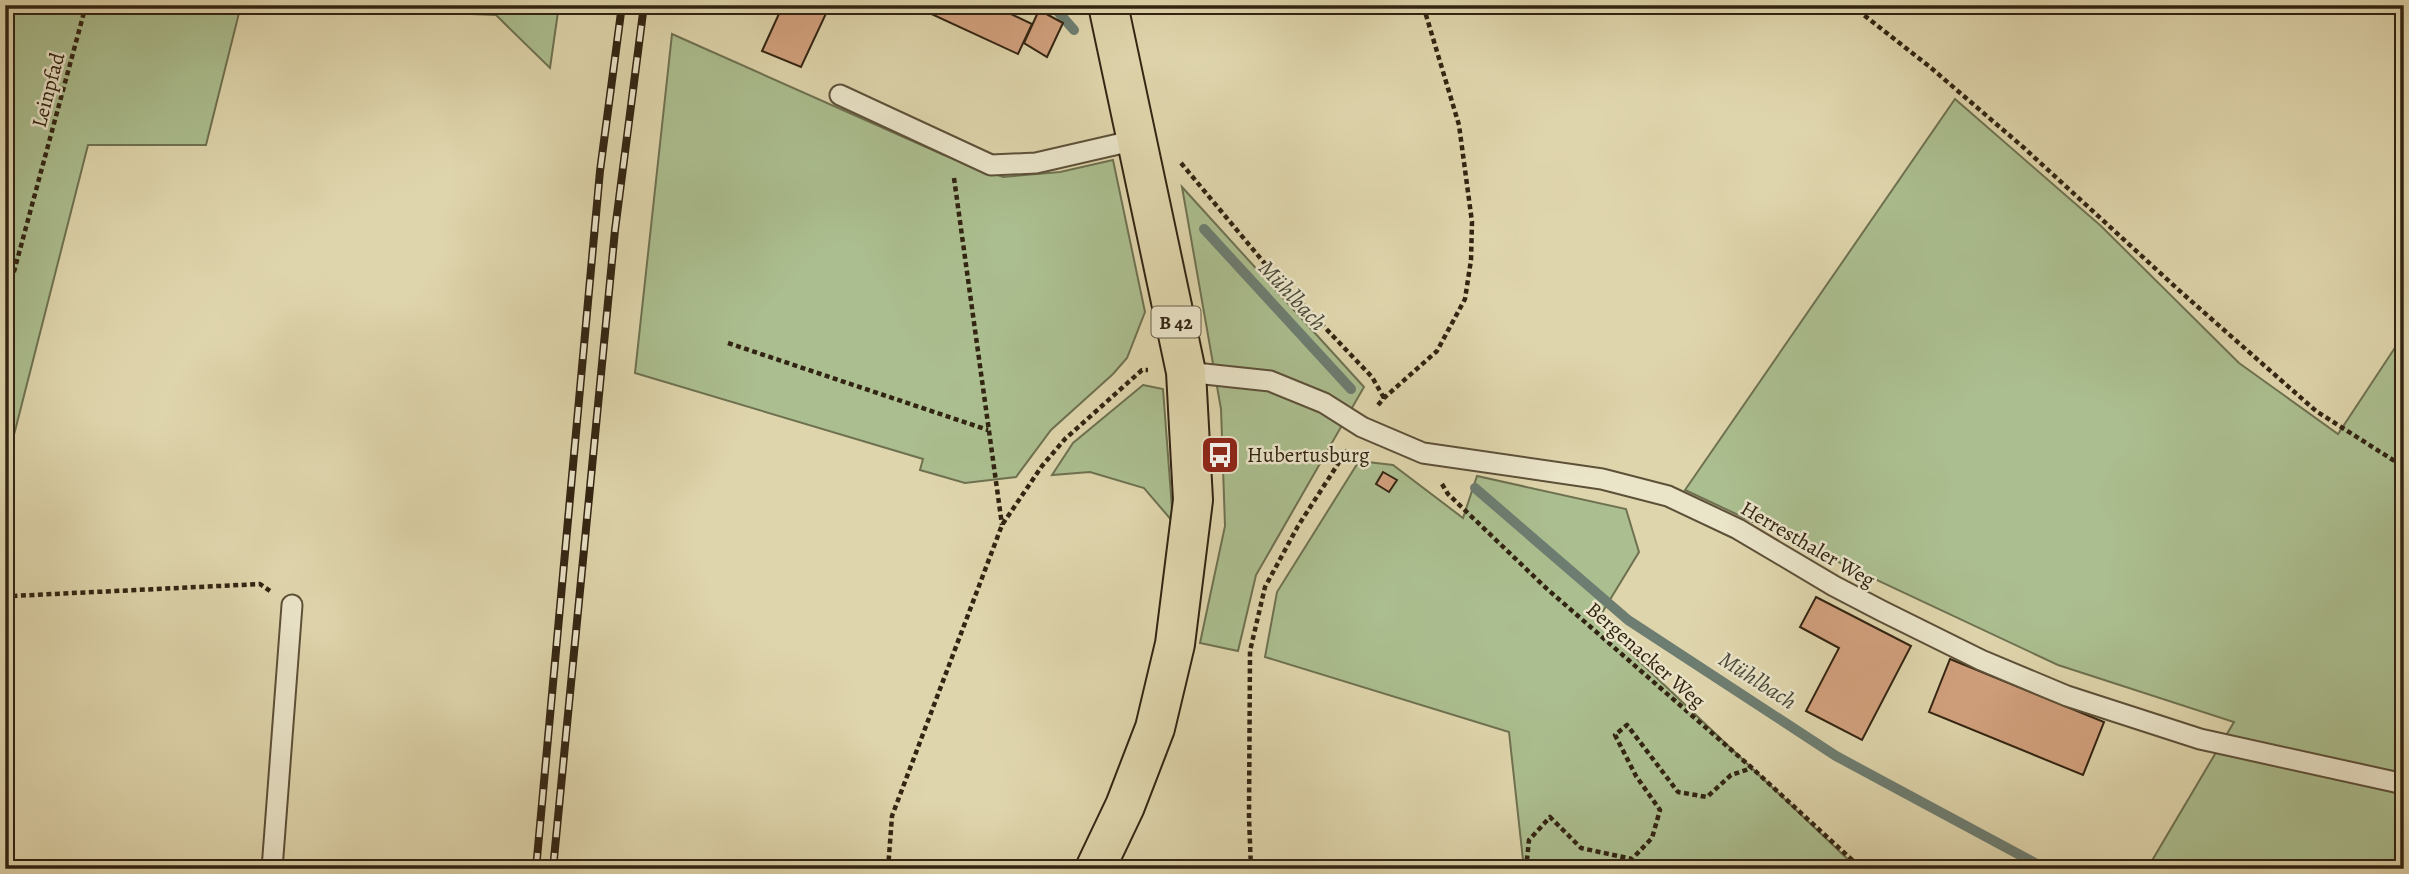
<svg xmlns="http://www.w3.org/2000/svg" width="2409" height="874" viewBox="0 0 2409 874" font-family="Alegreya,serif">
	<rect width="100%" height="100%" fill="#dfd5ac"/>
	<filter id="stains"><feTurbulence type="fractalNoise" baseFrequency=".00286" numOctaves="4"/><feColorMatrix values="0 0 0 0 .2 0 0 0 0 .09 0 0 0 0 .02 0 0 0 .5 -.17"/></filter>
	<radialGradient id="worn" r=".72"><stop offset=".6" stop-color="#630" stop-opacity="0"/><stop offset="1" stop-color="#630" stop-opacity=".3"/></radialGradient>
	<path fill="#abbe8f" stroke="#6e7150" stroke-width="2" d="M5,5H559L550,68L496,15L241,5L206,145H88L5,470Z
		M672,34L944,155L1003,177L1060,172L1113,160L1145,312L1127,358L1113,374L1051,430L1016,477L965,483L920,470L923,459L635,373Z
		M1955,99L2101,226L2239,363L2338,434L2404,334V869H2147L2234,722L2058,665L1685,490Z
		M1182,187L1364,387L1256,575L1238,651L1200,643L1225,526L1221,409Z
		M1143,385L1163,389L1173,522L1144,488L1090,472L1052,475L1073,443Z
		M1359,461L1393,465L1463,518L1477,476L1626,509L1639,552L1597,621L1858,869H1524L1509,732L1265,657L1277,592Z"/>
	<g fill="none" stroke-linecap="round" stroke-linejoin="round">
		<path stroke="#6d7d71" stroke-width="10" d="M1052,5L1074,30
			M1204,229L1351,389
			M1475,488L1628,620L1836,756L2046,869"/>
	</g>
	<path fill="#d2a17e" stroke="#322412" stroke-width="2" d="M783,5H830L801,67L762,51Z
		M912,5H992L1032,24L1018,54Z
		M1039,10L1063,23L1047,57L1024,43Z
		M1383,472L1397,480L1389,492L1376,484Z
		M1816,597L1911,646L1862,740L1806,711L1839,648L1800,627Z
		M1950,659L2104,722L2083,775L1929,712Z"/>
	<g fill="none" stroke-linecap="round" stroke-linejoin="round">
		<defs>
			<path id="service" d="M840,95L991,165L1036,163L1136,140
				M1186,372L1270,381L1324,403L1362,427L1423,453L1602,479L1668,496L1738,529L1834,586L1882,611L1981,660L2067,696L2200,739L2404,784
				M272,869L292,605"/>
			<path id="primary" d="M1095,869L1125,806L1155,728L1175,644L1193,500L1186,372L1108,5"/>
		</defs>
		<use href="#service" stroke="#5d5038" stroke-width="23"/>
		<use href="#primary" stroke="#322412" stroke-width="42"/>
		<path stroke="#322412" stroke-width="4.5" stroke-dasharray="5 3.5" stroke-linecap="butt" d="M1851,5L1930,67L2023,147L2182,293L2316,411L2404,467
			M2395,5L2404,15
			M1181,163L1271,271L1372,377L1384,398
			M954,178L1002,525
			M5,305L86,5
			M728,343L988,430
			M1378,405L1384,398L1437,351L1465,299L1471,260L1472,222L1459,125L1423,5
			M1442,484L1448,494L1546,588L1752,768L1862,869
			M5,600L12,596L260,584L270,591
			M888,869L892,816L1002,525L1042,466L1065,439L1142,370H1148
			M1251,869L1249,817L1250,651L1265,587L1298,526L1347,450
			M1526,869L1529,840L1550,817L1581,848L1632,859L1652,838L1660,810L1636,776L1615,735L1627,725L1678,792L1707,797L1731,775L1752,768"/>
		<use href="#service" stroke="#eae4c9" stroke-width="19"/>
		<use href="#primary" stroke="#dfd5ac" stroke-width="38"/>
		<defs>
			<path id="rail" d="M536,869L600,171L622,5
				M553,869L615,230L644,5"/>
		</defs>
		<use href="#rail" stroke="#322412" stroke-width="8"/>
		<use href="#rail" stroke="#eae4c9" stroke-width="5" stroke-dasharray="16" stroke-linecap="butt"/>
	</g>
	<defs>
		<symbol id="bus-square" viewBox="-11 -11 22 22"><rect x="-9" y="-9" width="18" height="18" rx="4" fill="#8f2418" stroke="#eae4c9"/><path d="M-5-6H5V4H4V6H2V4H-2V6H-4V4H-5ZM-3.5-4V0h7V-4ZM-3.5 1.2v1.5H-2V1.2ZM2 1.2v1.5H3.5V1.2Z" fill="#fff"/></symbol>
	</defs>
	<g fill-rule="evenodd">
		<use href="#bus-square" x="1198" y="433" width="44" height="44"/>
	</g>
	<g text-anchor="middle" stroke-width="5" stroke-linejoin="round" paint-order="stroke">
		<rect fill="#eae4c9" stroke="#695e49" stroke-width="2" x="1151.5" y="306.5" width="49" height="31" rx="5"/>
		<g font-size="19" font-weight="bold" fill="#322412">
			<text x="1176" y="329">B 42</text>
		</g>
		<g font-size="21" fill="#322412" stroke="#eae4c9">
			<text transform="translate(48 90) rotate(-75)" y="7">Leinpfad</text>
			<text transform="translate(1808 544) rotate(30)" y="7">Herresthaler Weg</text>
			<text transform="translate(1646 655) rotate(41)" y="7">Bergenacker Weg</text>
		</g>
		<g font-size="21" fill="#322412" stroke="#eae4c9" text-anchor="start">
			<text x="1247" y="462">Hubertusburg</text>
		</g>
		<g font-size="23" font-style="italic" fill="#4a493a" stroke="#eae4c9">
			<text transform="translate(1293 295) rotate(47)" y="8">Mühlbach</text>
			<text transform="translate(1758 680) rotate(33)" y="8">Mühlbach</text>
		</g>
	</g>
	<rect width="2409" height="874" fill="none" stroke="#dfd5ac" stroke-width="28"/>
	<rect x="7" y="7" width="2395" height="860" fill="none" stroke="#322412" stroke-width="3.5"/>
	<rect x="14" y="14" width="2381" height="846" fill="none" stroke="#322412" stroke-width="2"/>
	<rect width="100%" height="100%" filter="url(#stains)"/>
	<rect width="100%" height="100%" fill="url(#worn)"/>
</svg>
